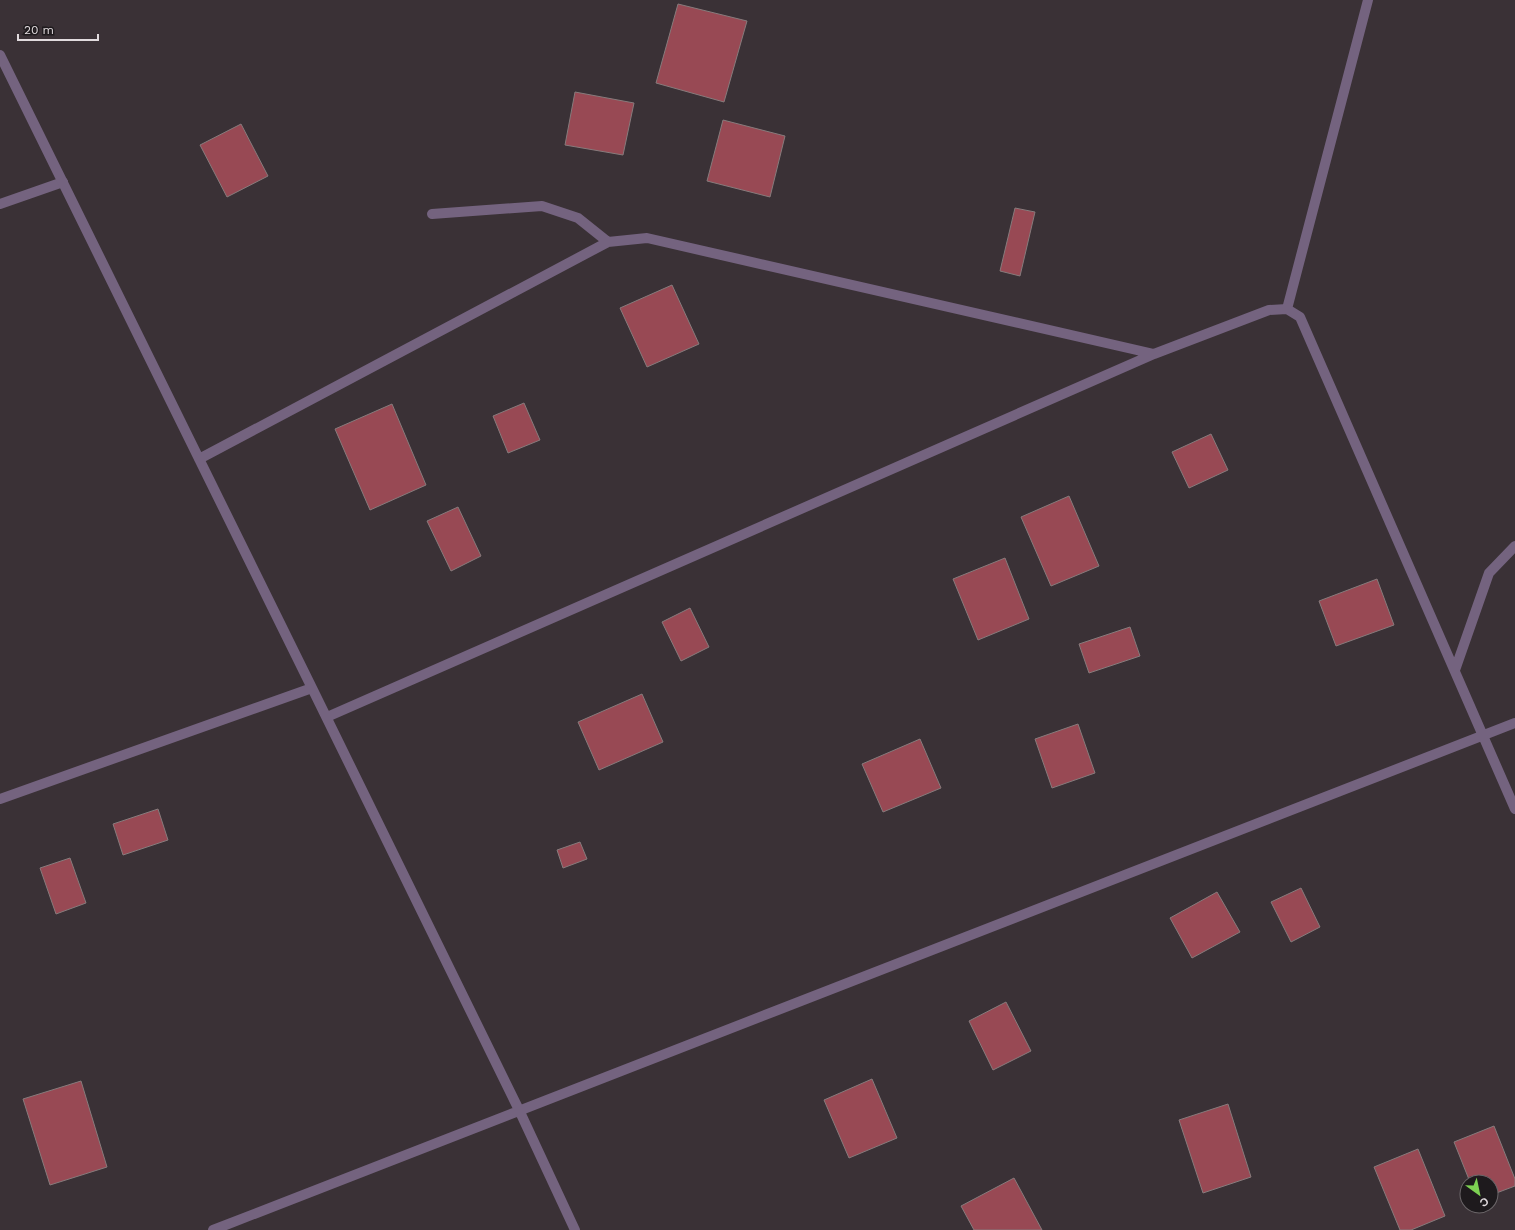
<svg xmlns="http://www.w3.org/2000/svg" width="1515" height="1230" viewBox="0 0 1515 1230" font-family="'Work Sans',sans-serif">
	<rect width="100%" height="100%" fill="#3a3136"/>
	<path fill="#984954" stroke="#877b7c" d="M678,4L747,21L724,102L656,83Z
		M575,92L634,103L623,155L565,145Z
		M723,120L785,136L770,197L707,181Z
		M241,124L268,176L227,197L200,145Z
		M1015,208L1035,212L1020,276L1000,271Z
		M672,285L699,344L647,367L620,308Z
		M524,403L540,440L508,453L493,416Z
		M392,404L426,485L370,510L335,429Z
		M1211,434L1228,470L1189,488L1172,452Z
		M1069,496L1099,566L1051,586L1021,517Z
		M458,507L481,556L451,571L427,521Z
		M1005,558L1029,619L978,640L953,579Z
		M1377,579L1394,625L1336,646L1319,601Z
		M690,608L709,647L681,661L662,622Z
		M1130,627L1140,656L1089,673L1079,644Z
		M642,694L663,742L599,770L578,722Z
		M1078,724L1095,773L1052,788L1035,739Z
		M920,739L941,788L883,812L862,764Z
		M158,809L168,840L123,855L113,824Z
		M580,842L587,859L563,868L557,850Z
		M70,858L86,903L56,914L40,868Z
		M1301,888L1320,927L1291,942L1271,902Z
		M1217,892L1240,932L1192,958L1170,918Z
		M1006,1002L1031,1051L993,1070L969,1021Z
		M872,1079L897,1138L849,1158L824,1100Z
		M81,1081L107,1167L50,1185L23,1099Z
		M1228,1104L1251,1177L1203,1193L1179,1120Z
		M1494,1126L1515,1179V1186L1491,1195V1182H1470L1454,1142Z
		M1418,1149L1445,1216L1411,1230H1400L1374,1167Z
		M1014,1178L1042,1230H974L961,1206Z"/>
	<g fill="none" stroke-linecap="round" stroke-linejoin="round">
		<path stroke="#74637f" stroke-width="10" d="M0,204L63,182"/>
		<path stroke="#74637f" stroke-width="10" d="M0,55L312,688L520,1112L575,1230
			M432,214L542,206L578,218L608,242
			M1287,309L1368,0
			M199,459L608,242L647,238L1154,354
			M1455,670L1489,573L1515,546
			M327,717L1154,354L1269,310L1287,309L1300,317L1515,809
			M0,799L312,688
			M213,1230L1515,723"/>
	</g>
	<g transform="translate(1479 1194) rotate(147)"><circle r="19" fill="#1e1a1d" stroke="#6c676a"/>
	<path d="M0-3L7 15L0 10L-7 15Z" fill="#7dd153"/>
	<text y="-6" font-size="11" font-weight="bold" text-anchor="middle" fill="#e1dbde">С</text>
	</g>
	<path d="M18 34v6h80v-6" fill="none" stroke="#e1dbde" stroke-width="2"/>
	<text x="24" y="34" font-size="12" fill="#e1dbde" stroke="#1e1a1d" stroke-width="3" paint-order="stroke">20 m</text>
</svg>
